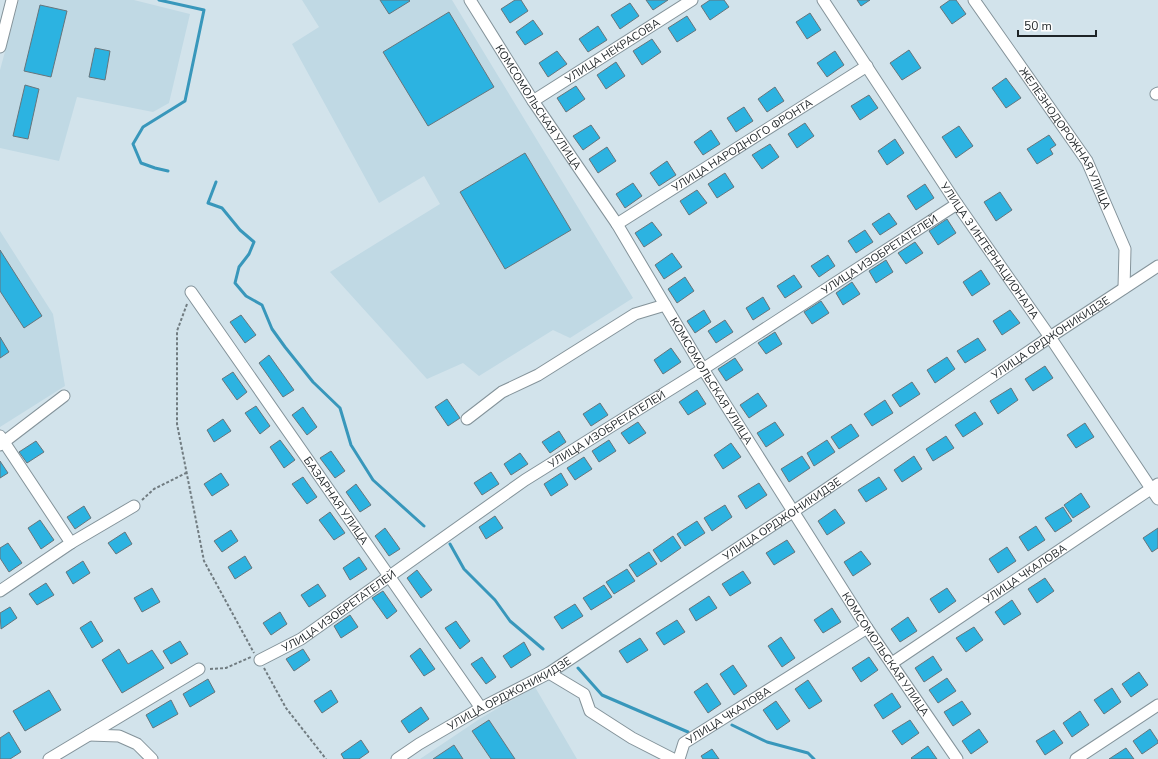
<svg xmlns="http://www.w3.org/2000/svg" width="1158" height="759" viewBox="0 0 1158 759" font-family="'Nunito Sans',sans-serif">
	<rect width="100%" height="100%" fill="#d2e3eb"/>
	<path fill="#c0d9e4" d="M19,0H134L190,14L169,103L153,112L77,97L59,161L0,148V70Z
		M302,0H452L633,298L570,338L553,330L479,376L463,363L427,379L330,272L440,204L424,176L379,203L292,44L319,27Z
		M0,231L53,314L65,386L0,427Z
		M535,687L577,759H420L481,718Z"/>
	<g fill="none" stroke-linecap="round" stroke-linejoin="round">
		<path stroke="#3897bb" stroke-width="3" d="M159,0L204,10L185,101L143,127L133,144L141,163L155,168L168,171
			M216,182L208,203L222,208L240,230L254,242L249,254L239,267L235,283L246,296L262,305L272,329L285,347L313,382L340,408L351,445L373,480L424,526
			M450,544L464,569L495,600L510,621L543,649
			M578,668L602,695L688,732
			M732,725L767,742L808,753L814,759"/>
	</g>
	<path fill="#2cb3e1" stroke="#66757c" d="M380,0H409L410,1L389,14Z
		M515,0H521L528,11L510,23L501,9Z
		M646,0H668L653,10Z
		M710,0H724L729,7L710,20L701,6Z
		M857,0H870L861,6Z
		M950,0H956L966,14L952,24L940,7Z
		M630,3L639,16L620,29L611,15Z
		M40,5L67,11L51,77L24,71Z
		M449,12L494,87L428,126L383,52Z
		M810,13L821,30L807,39L796,22Z
		M687,16L696,30L677,42L668,28Z
		M533,20L543,34L525,45L516,32Z
		M598,26L607,40L588,52L579,39Z
		M652,39L661,52L642,65L633,51Z
		M95,48L110,51L105,80L89,77Z
		M909,50L921,68L902,80L890,63Z
		M557,51L567,64L548,77L539,63Z
		M835,51L844,65L827,77L817,63Z
		M616,62L625,76L606,89L597,75Z
		M1006,78L1021,98L1006,108L992,88Z
		M25,85L39,89L28,139L13,136Z
		M576,86L585,99L566,112L557,98Z
		M775,87L784,101L767,112L758,99Z
		M869,95L878,108L860,120L851,106Z
		M744,107L753,121L736,132L727,118Z
		M805,123L814,136L797,148L788,134Z
		M591,125L600,138L583,150L573,136Z
		M959,126L973,146L956,158L942,137Z
		M711,130L720,144L703,155L694,142Z
		M1049,135L1056,145L1050,149L1053,154L1037,164L1027,149Z
		M895,139L904,153L887,165L878,151Z
		M770,144L779,157L762,169L752,155Z
		M607,147L616,161L598,173L589,159Z
		M525,153L571,230L505,269L460,192Z
		M667,161L676,175L659,186L650,173Z
		M725,173L734,187L717,198L708,184Z
		M633,183L642,196L625,208L616,194Z
		M925,184L934,198L916,210L907,196Z
		M697,190L707,203L689,215L680,201Z
		M1000,192L1012,210L996,221L984,202Z
		M889,213L897,224L880,235L872,224Z
		M947,219L956,233L938,245L929,231Z
		M652,222L662,235L644,247L635,233Z
		M865,230L873,242L856,253L848,241Z
		M915,242L923,253L906,264L898,253Z
		M0,250L42,316L24,328L0,291Z
		M672,253L682,267L664,279L655,265Z
		M828,255L835,266L819,277L811,266Z
		M886,260L893,272L876,283L869,271Z
		M981,270L990,284L972,296L963,282Z
		M794,275L802,287L785,298L777,286Z
		M685,277L694,291L677,303L668,289Z
		M852,282L860,294L843,305L836,293Z
		M763,297L770,309L753,320L746,308Z
		M821,301L829,313L812,324L804,312Z
		M704,310L711,322L695,333L687,321Z
		M1010,310L1020,323L1002,335L993,321Z
		M241,315L256,335L245,343L230,322Z
		M725,320L733,332L716,343L708,331Z
		M775,332L782,344L766,354L758,343Z
		M0,337L9,352L0,358Z
		M978,338L986,350L965,363L957,351Z
		M671,348L681,362L663,374L654,360Z
		M269,355L294,390L283,397L259,363Z
		M947,357L955,369L935,383L927,370Z
		M735,358L743,370L726,381L718,369Z
		M1045,366L1053,378L1033,391L1025,379Z
		M233,372L247,392L237,400L222,379Z
		M912,382L920,394L900,407L892,395Z
		M1011,388L1018,400L998,414L990,401Z
		M697,390L706,404L688,415L679,402Z
		M758,393L767,406L749,418L740,405Z
		M447,399L460,418L448,426L435,407Z
		M885,400L893,413L872,426L864,414Z
		M600,403L608,415L591,426L583,414Z
		M256,406L270,426L260,434L245,413Z
		M303,407L317,427L307,435L292,415Z
		M975,412L983,424L963,437L955,425Z
		M223,419L231,431L214,442L207,430Z
		M638,422L646,433L629,444L621,433Z
		M775,422L784,435L766,447L757,433Z
		M1085,423L1094,437L1076,448L1067,435Z
		M851,424L859,436L839,449L831,437Z
		M559,431L566,442L550,453L542,442Z
		M946,436L954,448L933,461L926,449Z
		M280,440L295,460L284,468L270,447Z
		M609,440L616,451L599,462L592,451Z
		M827,440L835,452L814,466L807,453Z
		M36,441L44,452L27,463L19,452Z
		M731,443L741,457L723,469L714,455Z
		M331,451L345,471L335,478L320,458Z
		M520,453L528,464L511,475L504,464Z
		M802,456L810,468L789,482L781,469Z
		M914,456L922,469L902,482L894,470Z
		M584,457L592,469L575,480L567,468Z
		M0,461L8,473L0,478Z
		M491,472L499,484L482,495L474,483Z
		M221,473L229,485L212,496L204,484Z
		M561,473L568,485L551,496L544,484Z
		M303,477L317,497L307,504L292,484Z
		M879,477L887,489L866,502L858,490Z
		M759,483L767,495L746,509L738,496Z
		M356,484L371,505L360,512L346,492Z
		M1081,493L1090,507L1073,518L1064,505Z
		M725,505L732,517L712,531L704,518Z
		M84,506L91,518L75,529L67,517Z
		M1063,507L1072,521L1055,532L1045,518Z
		M835,509L845,523L827,535L818,521Z
		M330,512L345,533L334,540L319,520Z
		M495,516L503,528L486,539L479,527Z
		M40,520L54,540L41,549L28,528Z
		M697,521L705,533L685,546L677,534Z
		M1036,526L1045,540L1028,551L1019,537Z
		M385,528L400,549L389,556L375,536Z
		M1158,528V548L1152,552L1143,538Z
		M231,530L238,541L222,552L214,541Z
		M125,532L132,544L116,554L108,543Z
		M673,536L681,548L661,562L653,550Z
		M787,540L795,552L774,565L766,553Z
		M8,543L22,563L9,572L0,558V548Z
		M1007,547L1016,561L998,573L989,559Z
		M861,551L871,564L853,576L844,562Z
		M649,552L657,564L637,577L629,565Z
		M245,556L252,568L235,579L228,567Z
		M359,557L367,569L350,580L343,568Z
		M83,561L90,573L73,584L66,572Z
		M627,569L635,581L614,594L606,582Z
		M417,570L432,590L421,598L407,578Z
		M743,571L751,583L730,596L722,584Z
		M1045,578L1054,591L1037,603L1028,589Z
		M46,583L54,595L37,605L29,594Z
		M318,584L326,596L309,607L301,595Z
		M604,585L612,597L591,610L583,598Z
		M152,588L160,602L142,612L134,598Z
		M947,588L956,601L939,613L930,599Z
		M383,591L397,611L387,619L372,598Z
		M709,596L717,608L696,621L689,609Z
		M1012,600L1021,614L1004,625L995,612Z
		M575,604L583,616L562,629L554,617Z
		M10,607L17,618L1,629L0,613Z
		M832,608L841,622L823,633L814,620Z
		M280,612L287,624L271,635L263,623Z
		M350,615L358,627L341,638L334,626Z
		M908,617L917,631L900,642L891,629Z
		M677,620L685,632L664,645L656,633Z
		M91,621L103,641L92,648L80,628Z
		M456,621L470,641L460,649L445,628Z
		M974,627L983,640L966,652L956,638Z
		M781,637L795,658L782,667L768,646Z
		M640,638L648,650L627,663L619,651Z
		M180,641L188,654L171,664L163,651Z
		M524,642L531,655L511,668L503,656Z
		M420,648L435,669L424,676L410,656Z
		M119,649L128,664L152,650L164,668L122,693L102,660Z
		M303,649L310,660L294,671L286,659Z
		M933,656L942,670L924,682L915,668Z
		M482,657L496,677L486,684L471,664Z
		M869,657L878,670L861,682L852,668Z
		M733,665L747,686L734,695L720,674Z
		M1139,672L1148,685L1131,697L1122,684Z
		M947,678L956,691L938,703L929,690Z
		M208,679L215,692L190,707L183,694Z
		M808,680L822,701L809,709L795,689Z
		M707,683L721,704L708,713L694,692Z
		M1112,688L1121,702L1104,714L1094,700Z
		M49,690L61,710L25,731L13,711Z
		M331,690L338,702L322,713L314,701Z
		M892,693L901,707L883,719L874,705Z
		M171,700L178,714L153,728L146,715Z
		M776,701L790,721L777,730L763,710Z
		M962,701L971,714L953,726L944,712Z
		M421,707L429,719L409,733L401,721Z
		M1080,711L1089,725L1072,737L1063,723Z
		M489,720L515,759H491L472,731Z
		M910,720L919,733L902,745L892,731Z
		M979,729L988,742L971,754L962,741Z
		M1150,729L1158,741V743L1142,754L1133,741Z
		M1054,730L1063,743L1045,755L1036,741Z
		M9,732L21,752L10,759H0V738Z
		M361,740L369,752L359,759H344L341,754Z
		M454,745L463,759H433Z
		M928,746L937,759H912L911,758Z
		M1126,748L1134,759H1109Z
		M712,749L719,759H703L701,756Z"/>
	<g fill="none" stroke-linecap="round" stroke-linejoin="round">
		<defs>
			<g id="minor">
				<path id="s1" d="M470,0L533,101L617,224L703,369L867,628L957,759"/>
				<path id="s2" d="M823,0L957,204L1050,337L1158,499"/>
				<path id="s3" d="M974,0L1087,161L1125,249L1124,288"/>
				<path d="M0,47L12,0"/>
				<path d="M1156,94L1158,93"/>
				<path id="s4" d="M533,101L692,0"/>
				<path id="s5" d="M617,224L867,66"/>
				<path id="s6" d="M191,292L481,708"/>
				<path d="M467,419L502,392L538,375L635,314L665,305"/>
				<path d="M0,436L71,543"/>
				<path d="M0,445L64,396"/>
				<path d="M0,591L71,543L134,506"/>
				<path id="s7" d="M260,660L301,639L525,480L703,369L957,204"/>
				<path id="s8" d="M892,663L1158,484"/>
				<path d="M549,673L584,694L590,711L632,738L673,759"/>
				<path d="M89,735L119,736L137,744L152,759"/>
				<path d="M49,759L199,669"/>
				<path id="s9" d="M397,759L419,744L481,708L549,673L794,511L1050,337L1158,266"/>
				<path id="s10" d="M679,759L684,743L867,628"/>
				<path d="M1076,759L1158,705"/>
			</g>
		</defs>
		<use href="#minor" stroke="#84939a" stroke-width="13"/>
		<path stroke="#717c81" stroke-width="2" stroke-dasharray="3 2" stroke-linecap="butt" d="M187,304L177,331V424L204,561L254,653
			M142,500L154,489L186,473
			M264,668L286,708L326,759
			M210,669L226,668L251,657"/>
		<use href="#minor" stroke="#fff" stroke-width="11"/>
	</g>
	<g text-anchor="middle" stroke-width="3.5" stroke-linejoin="round" paint-order="stroke">
		<g font-size="11" fill="#1e2427" stroke="#fff">
			<text dy="4" stroke="none"><textPath href="#s4" startOffset="94">УЛИЦА НЕКРАСОВА</textPath></text>
			<text dy="4" stroke="none"><textPath href="#s1" startOffset="127">КОМСОМОЛЬСКАЯ УЛИЦА</textPath></text>
			<text dy="4" stroke="none"><textPath href="#s3" startOffset="166">ЖЕЛЕЗНОДОРОЖНАЯ УЛИЦА</textPath></text>
			<text dy="4" stroke="none"><textPath href="#s5" startOffset="148">УЛИЦА НАРОДНОГО ФРОНТА</textPath></text>
			<text dy="4" stroke="none"><textPath href="#s2" startOffset="301">УЛИЦА 3 ИНТЕРНАЦИОНАЛА</textPath></text>
			<text dy="4" stroke="none"><textPath href="#s7" startOffset="741">УЛИЦА ИЗОБРЕТАТЕЛЕЙ</textPath></text>
			<text dy="4" stroke="none"><textPath href="#s9" startOffset="778">УЛИЦА ОРДЖОНИКИДЗЕ</textPath></text>
			<text dy="4" stroke="none"><textPath href="#s1" startOffset="451">КОМСОМОЛЬСКАЯ УЛИЦА</textPath></text>
			<text dy="4" stroke="none"><textPath href="#s7" startOffset="417">УЛИЦА ИЗОБРЕТАТЕЛЕЙ</textPath></text>
			<text dy="4" stroke="none"><textPath href="#s6" startOffset="254">БАЗАРНАЯ УЛИЦА</textPath></text>
			<text dy="4" stroke="none"><textPath href="#s9" startOffset="454">УЛИЦА ОРДЖОНИКИДЗЕ</textPath></text>
			<text dy="4" stroke="none"><textPath href="#s8" startOffset="160">УЛИЦА ЧКАЛОВА</textPath></text>
			<text dy="4" stroke="none"><textPath href="#s7" startOffset="93">УЛИЦА ИЗОБРЕТАТЕЛЕЙ</textPath></text>
			<text dy="4" stroke="none"><textPath href="#s1" startOffset="775">КОМСОМОЛЬСКАЯ УЛИЦА</textPath></text>
			<text dy="4" stroke="none"><textPath href="#s9" startOffset="130">УЛИЦА ОРДЖОНИКИДЗЕ</textPath></text>
			<text dy="4" stroke="none"><textPath href="#s10" startOffset="69">УЛИЦА ЧКАЛОВА</textPath></text>
		</g>
	</g>
	<path d="M1018 30v6h78v-6" fill="none" stroke="#1e2427" stroke-width="2"/>
	<text x="1024" y="30" font-size="12" fill="#1e2427" stroke="#ffffff" stroke-width="3" paint-order="stroke">50 m</text>
</svg>
